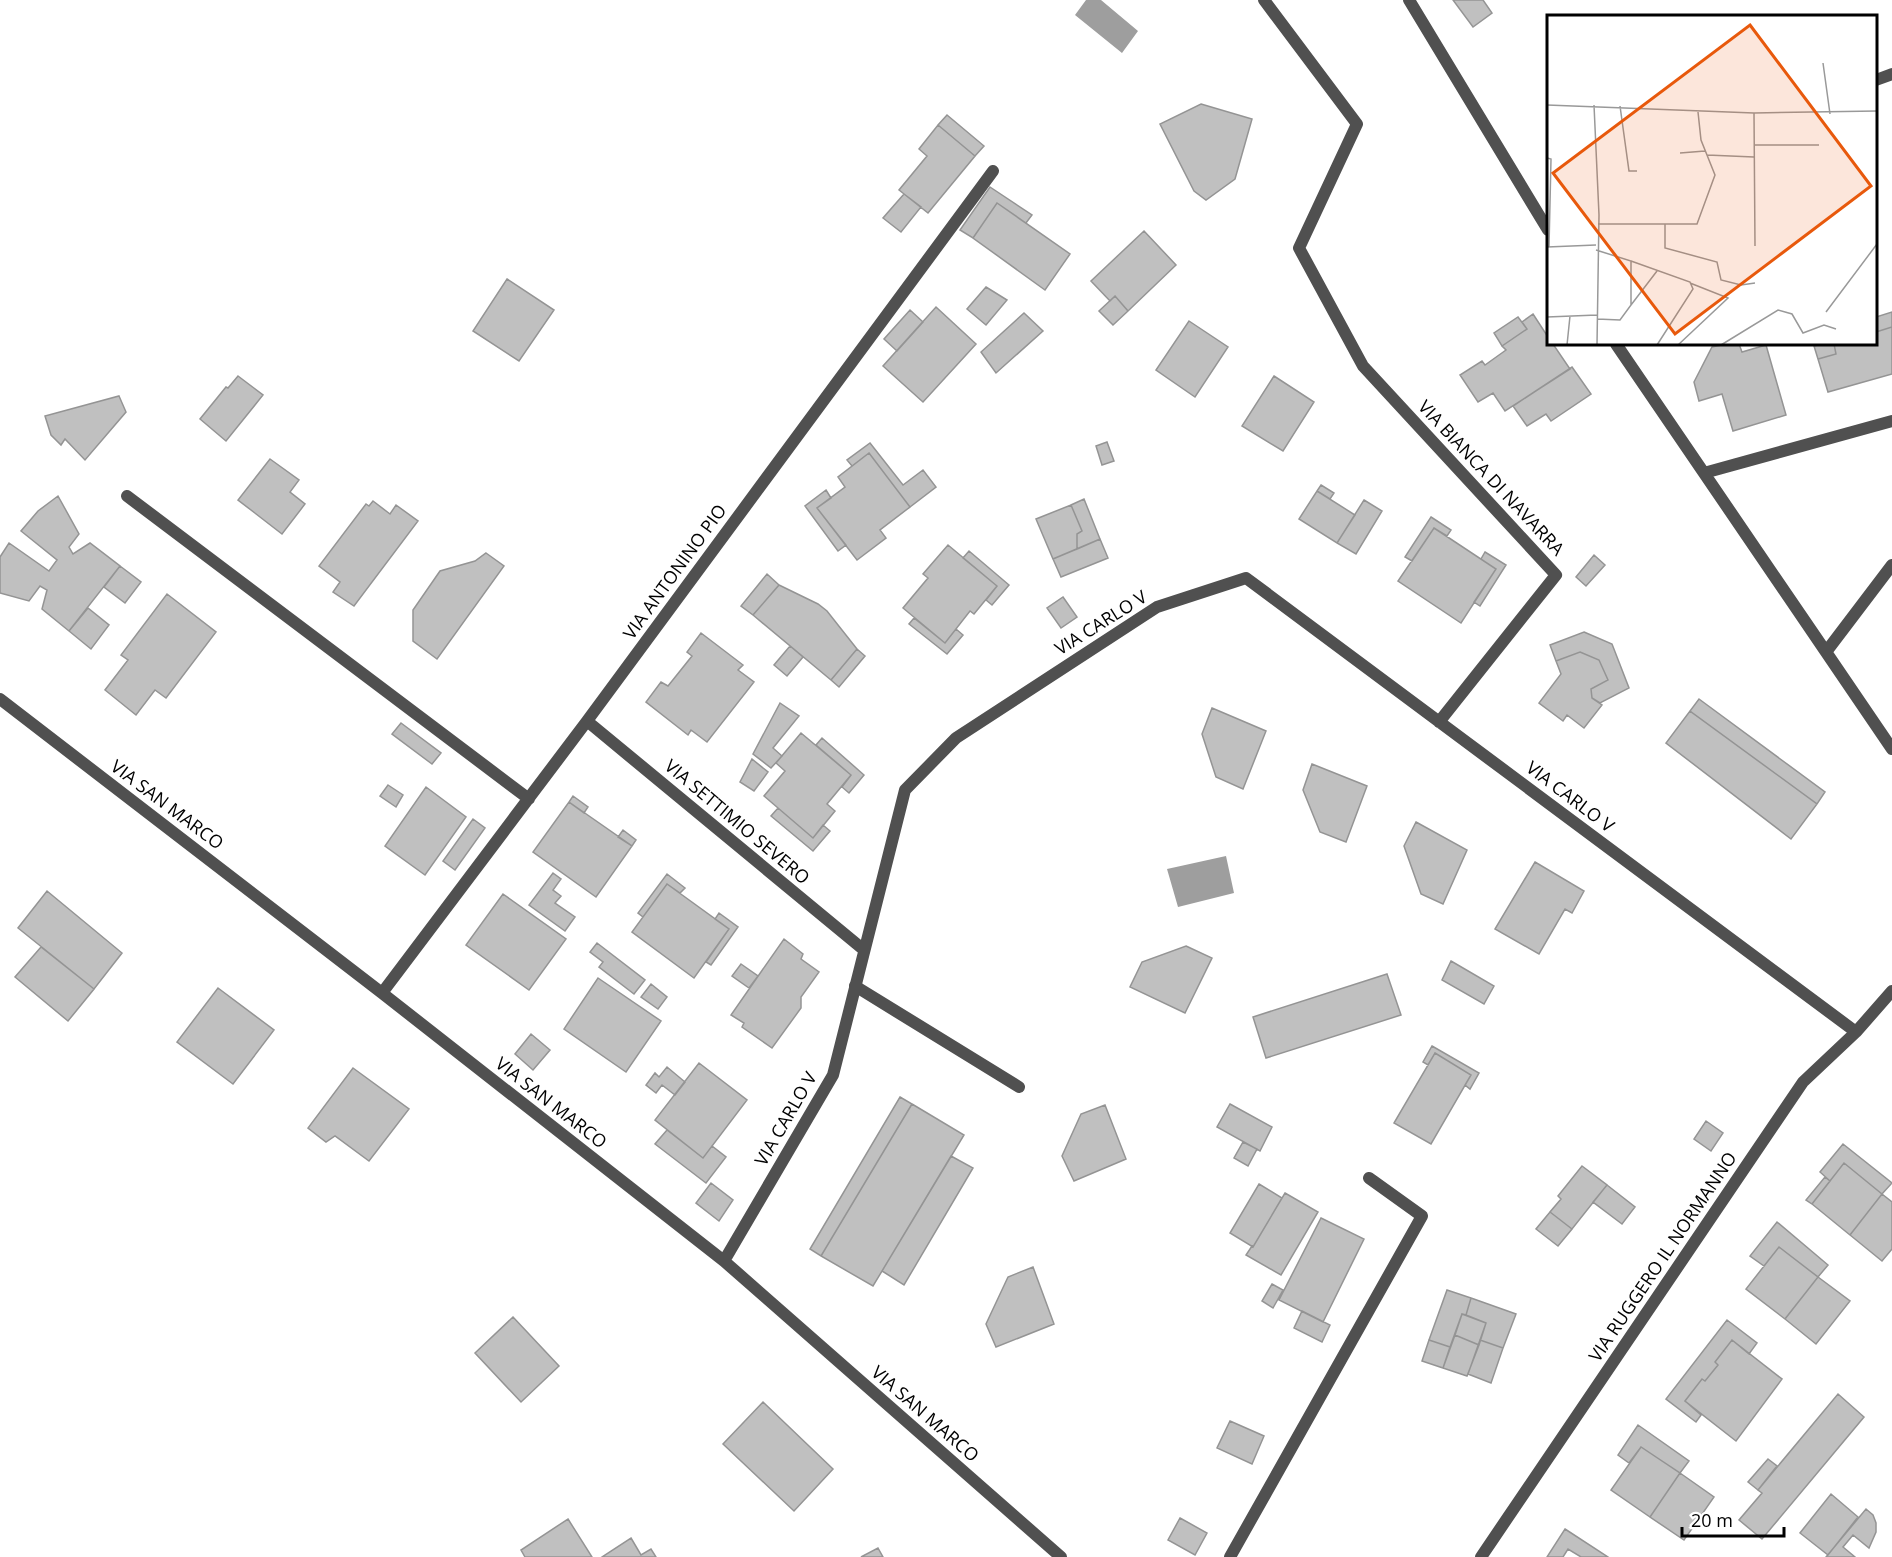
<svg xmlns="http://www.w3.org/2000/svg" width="1892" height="1557" viewBox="0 0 1892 1557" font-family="'Open Sans',sans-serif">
	<rect width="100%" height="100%" fill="#fff"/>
	<path fill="#9e9e9e" d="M1086,0H1101L1138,31L1122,53L1075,15Z
		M1226,856L1234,893L1178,907L1167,869Z"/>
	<path fill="#c0c0c0" stroke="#949494" stroke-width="1.5" d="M1453,0H1483L1492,13L1473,27Z
		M1201,104L1252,119L1235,179L1206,200L1194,191L1160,124Z
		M947,115L984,146L975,156L938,125Z
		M938,125L975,156L928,213L899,190L927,156L919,149Z
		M990,187L1032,215L1026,223L997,203L973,238L960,230Z
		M904,194L921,207L901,232L883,218Z
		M997,203L1070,254L1045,290L973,238Z
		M1144,231L1176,265L1128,311L1115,296L1110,301L1091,281Z
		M507,279L554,310L519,361L473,331Z
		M986,287L1007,300L986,325L967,309Z
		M1115,296L1128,311L1113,325L1099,311Z
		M936,307L976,344L923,402L883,366Z
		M910,310L923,322L897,351L884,339Z
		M1892,312V327L1876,332V317Z
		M1024,313L1043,331L996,373L981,352Z
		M1533,314L1548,337V344H1553L1570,369L1505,411L1493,393L1478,402L1460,375L1482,361L1485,365L1506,350L1502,346L1527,329L1522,322Z
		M1518,317L1527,329L1502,346L1494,333Z
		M1189,321L1228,347L1195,397L1156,370Z
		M1892,327V374L1828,392L1818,359L1836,354L1834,344H1876V332Z
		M1726,344H1739L1742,352L1766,345L1786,415L1733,431L1722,394L1699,401L1694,382L1712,347Z
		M1821,344H1834L1836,354L1818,359L1814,346Z
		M1572,367L1591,394L1551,421L1546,414L1527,426L1513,406Z
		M238,376L263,395L226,441L200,419L226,387L228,388Z
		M1274,376L1314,402L1283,451L1242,426Z
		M119,396L126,412L85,460L65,439L61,445L51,435L45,416Z
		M1107,442L1114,461L1102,465L1096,446Z
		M870,443L903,485L923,470L936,487L910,507L869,453L852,466L847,460Z
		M869,453L910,507L880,530L886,538L857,560L817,508L845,487L838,477Z
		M270,459L299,480L290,492L305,504L282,534L238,500Z
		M1321,485L1334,493L1330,499L1317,491Z
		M826,490L831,498L817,508L846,545L838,551L805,506Z
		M1317,491L1355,515L1337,543L1299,519Z
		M58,496L79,534L69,547L73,554L90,543L120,566L69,631L42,609L47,590L40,586L29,601L0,593V557L9,543L49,571L57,560L21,531L38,511Z
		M1084,499L1100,539L1077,549V534L1082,531L1071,505Z
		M1364,500L1382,511L1356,554L1337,543Z
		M373,501L390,514L396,505L418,521L354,606L333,592L340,582L319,566L366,504L369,506Z
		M1071,505L1082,531L1077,534V549L1053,559L1036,519Z
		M1431,517L1451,530L1447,536L1434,528L1412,561L1405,557Z
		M1434,528L1496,569L1461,623L1398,581Z
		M1100,539L1108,558L1061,577L1053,559Z
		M948,545L997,586L974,614L970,611L945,643L903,608L928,578L923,574Z
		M969,551L1009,585L992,605L986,600L997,586L963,558Z
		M1485,552L1506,565L1480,606L1474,602L1496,569L1481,559Z
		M486,553L504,566L437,659L413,641V610L440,571L475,561Z
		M1594,555L1605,565L1586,586L1576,577Z
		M120,566L141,582L125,603L104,587Z
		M767,574L779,585L753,615L741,606Z
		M779,585L818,604L827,611L857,649L831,680L753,615Z
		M167,594L216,632L166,698L155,690L136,715L105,690L128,660L121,655Z
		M1063,597L1077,617L1061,628L1047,608Z
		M88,608L109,625L91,649L69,631Z
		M914,618L945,643L956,629L963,635L947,654L909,624Z
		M1584,632L1612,644L1629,688L1600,703L1592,698L1591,689L1608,680L1599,660L1580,652L1556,661L1550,645Z
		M701,633L743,665L738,670L754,682L707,742L691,730L688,735L646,702L661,682L668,686L692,656L687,652Z
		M790,646L803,657L787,676L774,665Z
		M857,649L865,656L839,687L831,680Z
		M1580,652L1599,660L1608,680L1591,689L1592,698L1602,705L1584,728L1567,715L1563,721L1539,703L1561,674L1556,661Z
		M1699,699L1825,792L1817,804L1690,711Z
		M780,703L799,716L773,748L782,756L771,768L753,754Z
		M1212,708L1266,731L1243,789L1216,777L1202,734Z
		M1690,711L1817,804L1791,839L1666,743Z
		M401,723L441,753L432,764L392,734Z
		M801,733L851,775L827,804L835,811L813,838L764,796L785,771L776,763Z
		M822,738L864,775L849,793L842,787L851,775L816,745Z
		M752,759L768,772L754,791L740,782Z
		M1312,764L1367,786L1346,842L1320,832L1303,790Z
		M388,785L403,795L396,807L380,796Z
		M426,787L466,817L425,875L385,846Z
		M573,796L588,807L584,813L569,802Z
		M569,802L632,846L596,897L533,852Z
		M778,808L813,838L823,825L830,831L813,851L771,816Z
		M473,819L485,828L455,870L443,861Z
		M1416,822L1467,850L1443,904L1421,894L1404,846Z
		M623,830L636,840L632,846L618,837Z
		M1535,862L1584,891L1572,913L1565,909L1539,954L1495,929Z
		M553,873L561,879L553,890L561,896L555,903L575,917L565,931L529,905Z
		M667,874L685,888L680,893L667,884L643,917L638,913Z
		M667,884L729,929L694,978L632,932Z
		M47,891L122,953L94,989L18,928Z
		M503,894L566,939L529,990L466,945Z
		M719,913L738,927L711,965L706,962L729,929L715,919Z
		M784,939L803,954L801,959L819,972L801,997V1008L772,1048L742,1027L744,1023L731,1015Z
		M597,943L645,980L634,994L599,967L603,962L590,952Z
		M1186,946L1212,958L1185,1013L1130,987L1142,962Z
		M41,947L94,989L68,1021L15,977Z
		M1451,961L1494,986L1484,1004L1442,980Z
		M741,964L758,976L749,988L732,976Z
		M1387,974L1401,1015L1266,1058L1253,1017Z
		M598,978L661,1021L626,1072L564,1029Z
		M651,984L667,997L658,1009L641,997Z
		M218,988L274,1030L233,1084L177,1042Z
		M531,1034L550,1050L533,1070L515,1054Z
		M1432,1046L1479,1073L1470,1089L1465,1085L1471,1075L1435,1053L1428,1065L1423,1062Z
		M1435,1053L1471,1075L1431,1144L1394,1123Z
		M699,1063L747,1100L703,1158L655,1120Z
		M667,1067L685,1082L675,1095L662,1085L656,1093L646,1085L655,1073L659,1077Z
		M353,1068L409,1109L369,1161L335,1136L326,1142L308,1128Z
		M900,1097L912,1104L821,1256L810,1249Z
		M912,1104L964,1135L873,1286L821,1256Z
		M1230,1104L1272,1127L1260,1151L1217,1127Z
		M1105,1105L1126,1159L1074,1181L1062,1156L1081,1114Z
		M1706,1121L1723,1133L1711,1151L1694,1139Z
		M667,1130L703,1158L712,1146L726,1157L706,1183L655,1144Z
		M1243,1142L1257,1149L1248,1166L1234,1158Z
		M1843,1144L1892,1183L1882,1194L1844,1163L1830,1181L1820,1172Z
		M951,1156L973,1168L904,1285L882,1271Z
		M1844,1163L1882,1194L1850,1235L1812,1204Z
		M1582,1166L1607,1185L1572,1229L1550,1212L1561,1199L1558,1196Z
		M1825,1177L1830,1181L1812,1204L1806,1200Z
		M711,1183L733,1200L719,1221L696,1203Z
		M1259,1184L1282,1198L1253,1247L1230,1233Z
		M1607,1185L1635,1207L1622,1224L1593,1202Z
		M1285,1193L1318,1212L1281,1275L1246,1255L1252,1246L1253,1247Z
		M1882,1194L1892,1202V1249L1882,1261L1850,1235Z
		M1550,1212L1572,1229L1558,1246L1536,1229Z
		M1321,1218L1364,1239L1323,1322L1279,1300Z
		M1777,1222L1828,1265L1818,1277L1779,1247L1764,1266L1750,1256Z
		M1779,1247L1818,1277L1785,1319L1746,1289Z
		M1033,1267L1054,1324L996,1347L986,1324L1008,1277Z
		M1818,1277L1850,1301L1816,1344L1785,1319Z
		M1272,1284L1283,1290L1273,1308L1262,1301Z
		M1447,1290L1471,1298L1466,1315L1462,1314L1450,1347L1429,1340Z
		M1471,1298L1516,1314L1503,1348L1480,1340L1486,1323L1466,1315Z
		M1302,1311L1330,1325L1322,1342L1294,1328Z
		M1462,1314L1486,1323L1479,1345L1455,1335Z
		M513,1317L559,1366L521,1402L475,1353Z
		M1727,1320L1757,1343L1749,1354L1732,1340L1715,1362L1718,1365L1705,1381L1702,1379L1685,1401L1701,1415L1696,1422L1666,1399Z
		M1455,1335L1479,1345L1467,1376L1443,1368Z
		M1429,1340L1450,1347L1443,1368L1422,1361Z
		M1480,1340L1503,1348L1491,1383L1468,1374Z
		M1732,1340L1782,1379L1736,1441L1685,1401L1702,1379L1705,1381L1718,1365L1715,1362Z
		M1838,1394L1864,1417L1762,1539L1739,1520L1762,1493L1758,1490Z
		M763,1402L833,1469L794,1511L723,1444Z
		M1230,1421L1264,1436L1252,1464L1217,1448Z
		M1638,1425L1689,1461L1680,1473L1641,1447L1629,1463L1618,1455Z
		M1641,1447L1680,1473L1650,1517L1611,1490Z
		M1768,1459L1777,1466L1758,1490L1748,1482Z
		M1680,1473L1714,1497L1684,1540L1650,1517Z
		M1831,1494L1858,1517L1828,1555L1800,1533Z
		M1866,1509L1873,1515L1876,1523V1532L1869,1548L1853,1535L1843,1547L1855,1557H1826Z
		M1180,1518L1207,1533L1195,1555L1168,1540Z
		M568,1519L592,1557H525L521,1550Z
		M1565,1529L1608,1557H1581L1568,1549L1563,1557H1547Z
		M631,1538L641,1555L651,1549L656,1557H602Z
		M878,1548L883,1557H861Z"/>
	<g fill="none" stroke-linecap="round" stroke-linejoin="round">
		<path stroke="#505050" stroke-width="12" d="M1409,0L1548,230
			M855,986L1019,1087
			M1230,1557L1422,1216L1369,1178"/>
		<path stroke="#505050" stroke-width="12" d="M1264,0L1357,124L1299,248L1363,366L1556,575L1439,722
			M1876,80L1892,74
			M1616,344L1826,652
			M1704,473L1892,421
			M127,496L529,799
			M1892,565L1826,652L1892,749
			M0,699L382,993L724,1261L1061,1557
			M587,721L864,950
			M382,993L587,721L993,171
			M724,1261L833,1075L905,790L956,738L1157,607L1246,578L1856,1032
			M1481,1557L1803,1082L1856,1032L1892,991"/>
	</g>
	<g text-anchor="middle" stroke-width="5" stroke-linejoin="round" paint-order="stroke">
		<g font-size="18" fill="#000" stroke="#fff">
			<text transform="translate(1491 478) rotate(47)" y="6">VIA BIANCA DI NAVARRA</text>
			<text transform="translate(675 572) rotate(-54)" y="6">VIA ANTONINO PIO</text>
			<text transform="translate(1101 623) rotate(-32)" y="6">VIA CARLO V</text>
			<text transform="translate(1570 797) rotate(37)" y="6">VIA CARLO V</text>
			<text transform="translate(167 805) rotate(37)" y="6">VIA SAN MARCO</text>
			<text transform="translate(737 822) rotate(40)" y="6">VIA SETTIMIO SEVERO</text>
			<text transform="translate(551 1103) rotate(38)" y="6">VIA SAN MARCO</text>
			<text transform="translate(786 1119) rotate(-60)" y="6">VIA CARLO V</text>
			<text transform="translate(1663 1257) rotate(-56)" y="6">VIA RUGGERO IL NORMANNO</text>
			<text transform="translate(925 1414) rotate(41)" y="6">VIA SAN MARCO</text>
		</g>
	</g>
	<g transform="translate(1547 15)">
		<rect width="330" height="330" fill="#fff"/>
		<path fill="none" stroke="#999" stroke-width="1.5" d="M276,48L283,99M0,90L207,98L330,96M47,90L52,200L50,330M73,91L82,156H90M207,98L208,231M207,130H272M133,138L158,136M160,140L207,142M0,143L4,144L2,232M51,209H150L168,160L154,125L151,97M118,209V233L170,247L174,265L194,270L208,268M0,232L49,230M49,235L84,246V290L73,305L50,304M84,246L143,267L146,274L110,330M84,290L110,256M279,297L330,229M0,302L50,300M20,330L23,301M131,330L181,283L143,268M174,330L231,295L245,299L256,318L277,310L289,314"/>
		<path fill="#e8590c" fill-opacity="0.15" stroke="#e8590c" stroke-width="3" d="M203,10L324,171L128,319L6,158Z"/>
		<rect width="330" height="330" fill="none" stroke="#000" stroke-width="3"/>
	</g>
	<path d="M1682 1527v9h102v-9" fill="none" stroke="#000000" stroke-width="3"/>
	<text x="1691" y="1527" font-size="18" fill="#000000" stroke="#ffffff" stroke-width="4.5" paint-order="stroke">20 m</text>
</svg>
